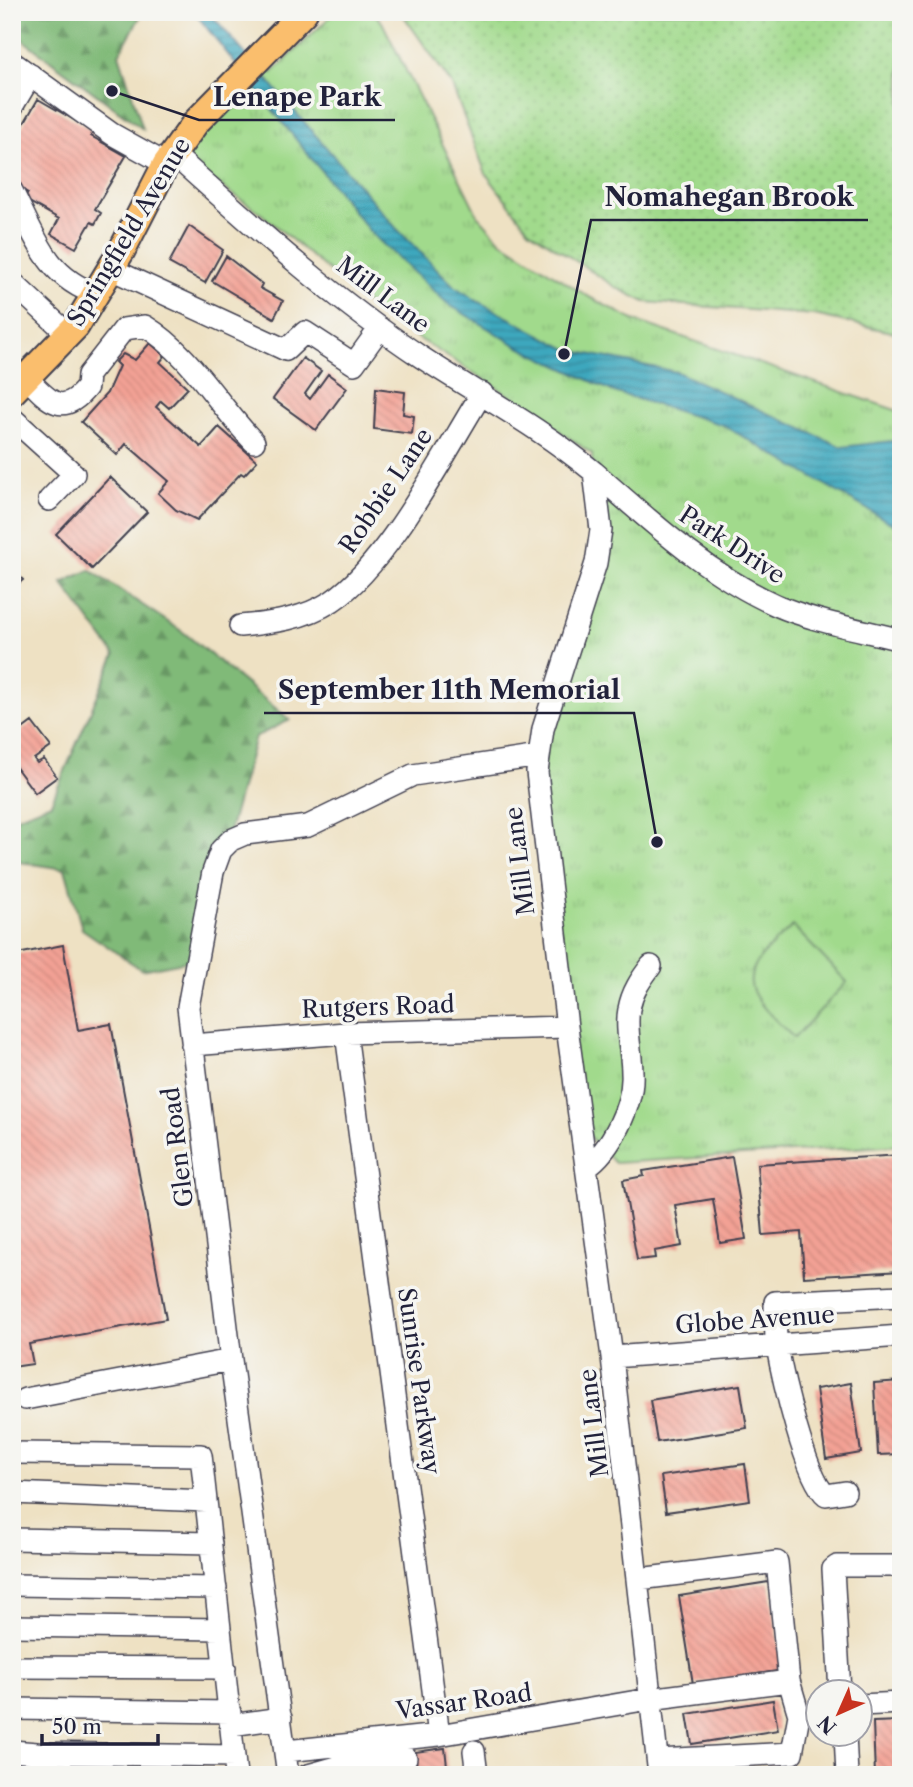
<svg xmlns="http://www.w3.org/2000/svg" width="913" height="1787" viewBox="0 0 913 1787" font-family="'Libre Caslon Text',serif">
	<defs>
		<pattern id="grass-dots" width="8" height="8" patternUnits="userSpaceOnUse" patternTransform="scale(1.75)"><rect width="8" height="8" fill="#a1da8c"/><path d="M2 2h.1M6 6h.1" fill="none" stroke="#8abb7a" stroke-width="1.8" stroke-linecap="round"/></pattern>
		<pattern id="forest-firs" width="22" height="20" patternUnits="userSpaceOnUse" patternTransform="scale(1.75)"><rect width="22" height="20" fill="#80ba78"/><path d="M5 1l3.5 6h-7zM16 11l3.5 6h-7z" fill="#689764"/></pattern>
		<pattern id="park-tufts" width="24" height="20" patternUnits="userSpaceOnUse" patternTransform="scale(1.75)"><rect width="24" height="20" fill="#a1da8c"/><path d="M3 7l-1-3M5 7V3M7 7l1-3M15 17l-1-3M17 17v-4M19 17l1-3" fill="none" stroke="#8abb7a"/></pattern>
		<pattern id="water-rules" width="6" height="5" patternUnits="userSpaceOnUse" patternTransform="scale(1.75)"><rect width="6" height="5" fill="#3ea8be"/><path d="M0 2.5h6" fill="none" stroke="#34889c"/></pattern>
		<pattern id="building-back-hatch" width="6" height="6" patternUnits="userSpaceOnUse" patternTransform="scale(1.75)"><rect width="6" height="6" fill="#f3a194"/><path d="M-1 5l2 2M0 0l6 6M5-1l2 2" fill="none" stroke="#d08a80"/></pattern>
	</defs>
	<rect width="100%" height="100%" fill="#f6f6f2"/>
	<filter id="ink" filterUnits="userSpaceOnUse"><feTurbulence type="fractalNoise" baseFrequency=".0143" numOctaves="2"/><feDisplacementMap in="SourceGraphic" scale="14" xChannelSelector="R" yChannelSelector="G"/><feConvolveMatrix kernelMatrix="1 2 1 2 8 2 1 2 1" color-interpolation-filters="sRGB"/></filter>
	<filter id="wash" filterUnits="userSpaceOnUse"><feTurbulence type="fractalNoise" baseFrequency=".00686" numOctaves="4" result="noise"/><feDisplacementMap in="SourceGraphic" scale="28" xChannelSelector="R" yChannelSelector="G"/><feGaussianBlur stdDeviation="1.57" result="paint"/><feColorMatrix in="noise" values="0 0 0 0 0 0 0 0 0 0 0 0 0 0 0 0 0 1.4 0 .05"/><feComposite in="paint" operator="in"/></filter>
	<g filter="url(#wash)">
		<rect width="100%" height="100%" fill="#eee1c3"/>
		<path fill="url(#grass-dots)" stroke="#627e64" stroke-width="2" d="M401,12H901V334L814,315L645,302L617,288L529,230L486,174L451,83Z"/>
		<path fill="url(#forest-firs)" stroke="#516e5a" stroke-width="2" d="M12,12H143L119,54L143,129L12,32Z
			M90,570L183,632L290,720L255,737L194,960L142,970L82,929L65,869L12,861V819L51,803L115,655L62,583Z"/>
		<path fill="url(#park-tufts)" stroke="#627e64" stroke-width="2" d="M335,12H373L382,22L478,216L501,241L589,297L633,320L901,412V1145L615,1163L581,1128L537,772L596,563L592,454L501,390L381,315L258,211L173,154L257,59L272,73Z"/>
		<path fill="#a1da8c" stroke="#627e64" stroke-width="2" d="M793,926L847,982L794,1038C740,987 733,977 793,926Z"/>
		<path fill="url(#water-rules)" stroke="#30657c" stroke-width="2" d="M194,12H209L396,228L454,286L479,302L569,350L677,372L842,447L901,440V529L723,425L614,392L519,347L448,304L371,233Z"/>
		<g id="blocks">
			<path fill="url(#building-back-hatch)" d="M38,99L93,131L91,136L126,156L95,209L101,213L95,224L91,222L76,248L51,234L59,219L24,199L28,193L12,183V172L22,155L12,149V144Z
				M189,226L223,250L205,283L169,263Z
				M226,256L262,284L260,288L283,301L274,318L212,281Z
				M150,343L165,356L160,362L188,388L169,408L161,401L156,407L201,447L219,427L257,461L244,475L241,473L197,520L176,510L158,493L169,481L126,444L117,455L81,422L107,393L119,366L115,362L123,354L135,360Z
				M303,358L321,371L305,394L310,399L328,374L347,388L316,430L273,399Z
				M376,388L405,392L403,414L414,416L412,434L374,429Z
				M110,477L147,512L92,569L56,534Z
				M12,568L23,580L17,585L12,580Z
				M32,722L51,747L34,759L37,763L44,759L57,777L35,793L12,762V737Z
				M63,945L78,1030L111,1024L166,1319L29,1344L33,1364L12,1367V955Z
				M901,1155V1271L804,1277L801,1232L763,1235L757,1164Z
				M732,1157L746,1239L720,1243L713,1199L675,1205L682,1246L654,1251L655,1258L637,1260L623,1180L644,1176L643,1171Z
				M901,1381V1454L878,1455L874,1383Z
				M851,1383L861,1453L826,1459L816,1389Z
				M740,1385L747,1428L657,1442L650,1400Z
				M745,1464L750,1500L666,1512L661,1476Z
				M769,1582L783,1670L693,1684L679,1596Z
				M773,1700L778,1730L692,1744L687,1714Z
				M901,1721V1775H875L873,1722Z
				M445,1748L448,1775H418L415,1752Z
				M394,1769L395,1775H362V1773Z"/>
		</g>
	</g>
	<g filter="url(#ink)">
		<use href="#blocks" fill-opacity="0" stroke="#413f4f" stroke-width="2"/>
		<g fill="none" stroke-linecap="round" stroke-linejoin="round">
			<defs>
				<path id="minor" d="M12,62L112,134L166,164
					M12,107L31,75
					M173,154C252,225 332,298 421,357C479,395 540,427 594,472L601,530L596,563L543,729L537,772L567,1027L612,1357L659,1775
					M12,191C35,235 46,278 97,294
					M111,269L286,350L305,332L354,364L380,328
					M12,282L68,334
					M26,377C47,399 62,419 87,387L88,375L124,329L145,326C191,354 217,404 254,442
					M12,418L74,474L49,500
					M594,472C650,521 707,574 776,605C815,622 859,629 901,640
					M240,626C272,623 304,619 332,601C388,564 445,452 482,393
					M346,1033L439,1735
					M192,1045L346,1033L567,1027
					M586,1167C611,1151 634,1103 632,1073C632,1053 625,1029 629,1009C632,992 641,979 651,966
					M612,1357L901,1336
					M25,1399L231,1360
					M12,1453L201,1455L236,1775
					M845,1492L826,1495C806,1480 782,1375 777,1346C775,1332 775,1316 775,1302L901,1296
					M12,1493L206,1501
					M12,1539L211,1543
					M12,1585L216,1588
					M12,1626L220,1629
					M12,1667L225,1668
					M840,1692L833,1569L837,1566H901
					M860,1705L901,1703
					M12,1709L230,1712
					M231,1725L281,1718
					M845,1734L847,1775
					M12,1751L37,1753L36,1775
					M286,1751L439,1735L649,1699L789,1681L777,1562L639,1579
					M474,1751L477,1775
					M37,1753L234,1756
					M658,1760L792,1753L799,1715L789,1681
					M288,1775L231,1360L188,1007L213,872L221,850L231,840L245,834L308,826L413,775L539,756
					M308,1775L351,1763L406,1758"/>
				<path id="major" d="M12,392L76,326L122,250L166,164L196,122L304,12"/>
			</defs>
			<use href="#minor" stroke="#413f4f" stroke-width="24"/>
			<use href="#major" stroke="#413f4f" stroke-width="30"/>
			<use href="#minor" stroke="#fff" stroke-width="21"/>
			<use href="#major" stroke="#fabe6d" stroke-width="26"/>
		</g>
	</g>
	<g text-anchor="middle" stroke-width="7" stroke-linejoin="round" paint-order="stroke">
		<g font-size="24" fill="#22223b" stroke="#f6f6f2">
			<text transform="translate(129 232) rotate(-59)" y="8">Springfield Avenue</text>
			<text transform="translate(383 295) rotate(37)" y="8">Mill Lane</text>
			<text transform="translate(386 491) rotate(-56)" y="8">Robbie Lane</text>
			<text transform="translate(732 545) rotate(33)" y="8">Park Drive</text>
			<text transform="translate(520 861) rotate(-97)" y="8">Mill Lane</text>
			<text transform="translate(378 1007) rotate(-2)" y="8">Rutgers Road</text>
			<text transform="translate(178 1147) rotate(-97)" y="8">Glen Road</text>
			<text transform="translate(755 1320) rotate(-4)" y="8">Globe Avenue</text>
			<text transform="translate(419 1381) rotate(82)" y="8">Sunrise Parkway</text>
			<text transform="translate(594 1423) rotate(-97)" y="8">Mill Lane</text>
			<text transform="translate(464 1702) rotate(-8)" y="8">Vassar Road</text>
		</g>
	</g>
	<path fill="none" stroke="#22223b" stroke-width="2.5" d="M112 91L199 120H395M564 354L591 220H868M657 842L634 713H264"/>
	<g fill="#22223b" stroke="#f6f6f2" stroke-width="2.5">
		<circle cx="112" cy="91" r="7"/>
		<circle cx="564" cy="354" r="7"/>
		<circle cx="657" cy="842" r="7"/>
	</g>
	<g font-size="26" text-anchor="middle" font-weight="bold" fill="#22223b" stroke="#f6f6f2" stroke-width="7" stroke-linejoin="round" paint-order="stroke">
		<text x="297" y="106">Lenape Park</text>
		<text x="729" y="206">Nomahegan Brook</text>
		<text x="449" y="699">September 11th Memorial</text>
	</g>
	<rect width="913" height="1787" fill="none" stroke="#f6f6f2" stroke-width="42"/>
	<g transform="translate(839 1713) rotate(225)"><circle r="33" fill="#f6f6f2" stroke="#a1a1a9" stroke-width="2"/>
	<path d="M0-5L12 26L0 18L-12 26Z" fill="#c8321e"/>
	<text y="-10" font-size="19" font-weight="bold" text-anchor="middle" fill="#22223b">N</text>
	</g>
	<path d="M42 1734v10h116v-10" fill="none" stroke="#22223b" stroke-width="3.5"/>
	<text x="52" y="1734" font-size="21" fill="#22223b" stroke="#f6f6f2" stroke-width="5" paint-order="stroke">50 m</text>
</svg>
